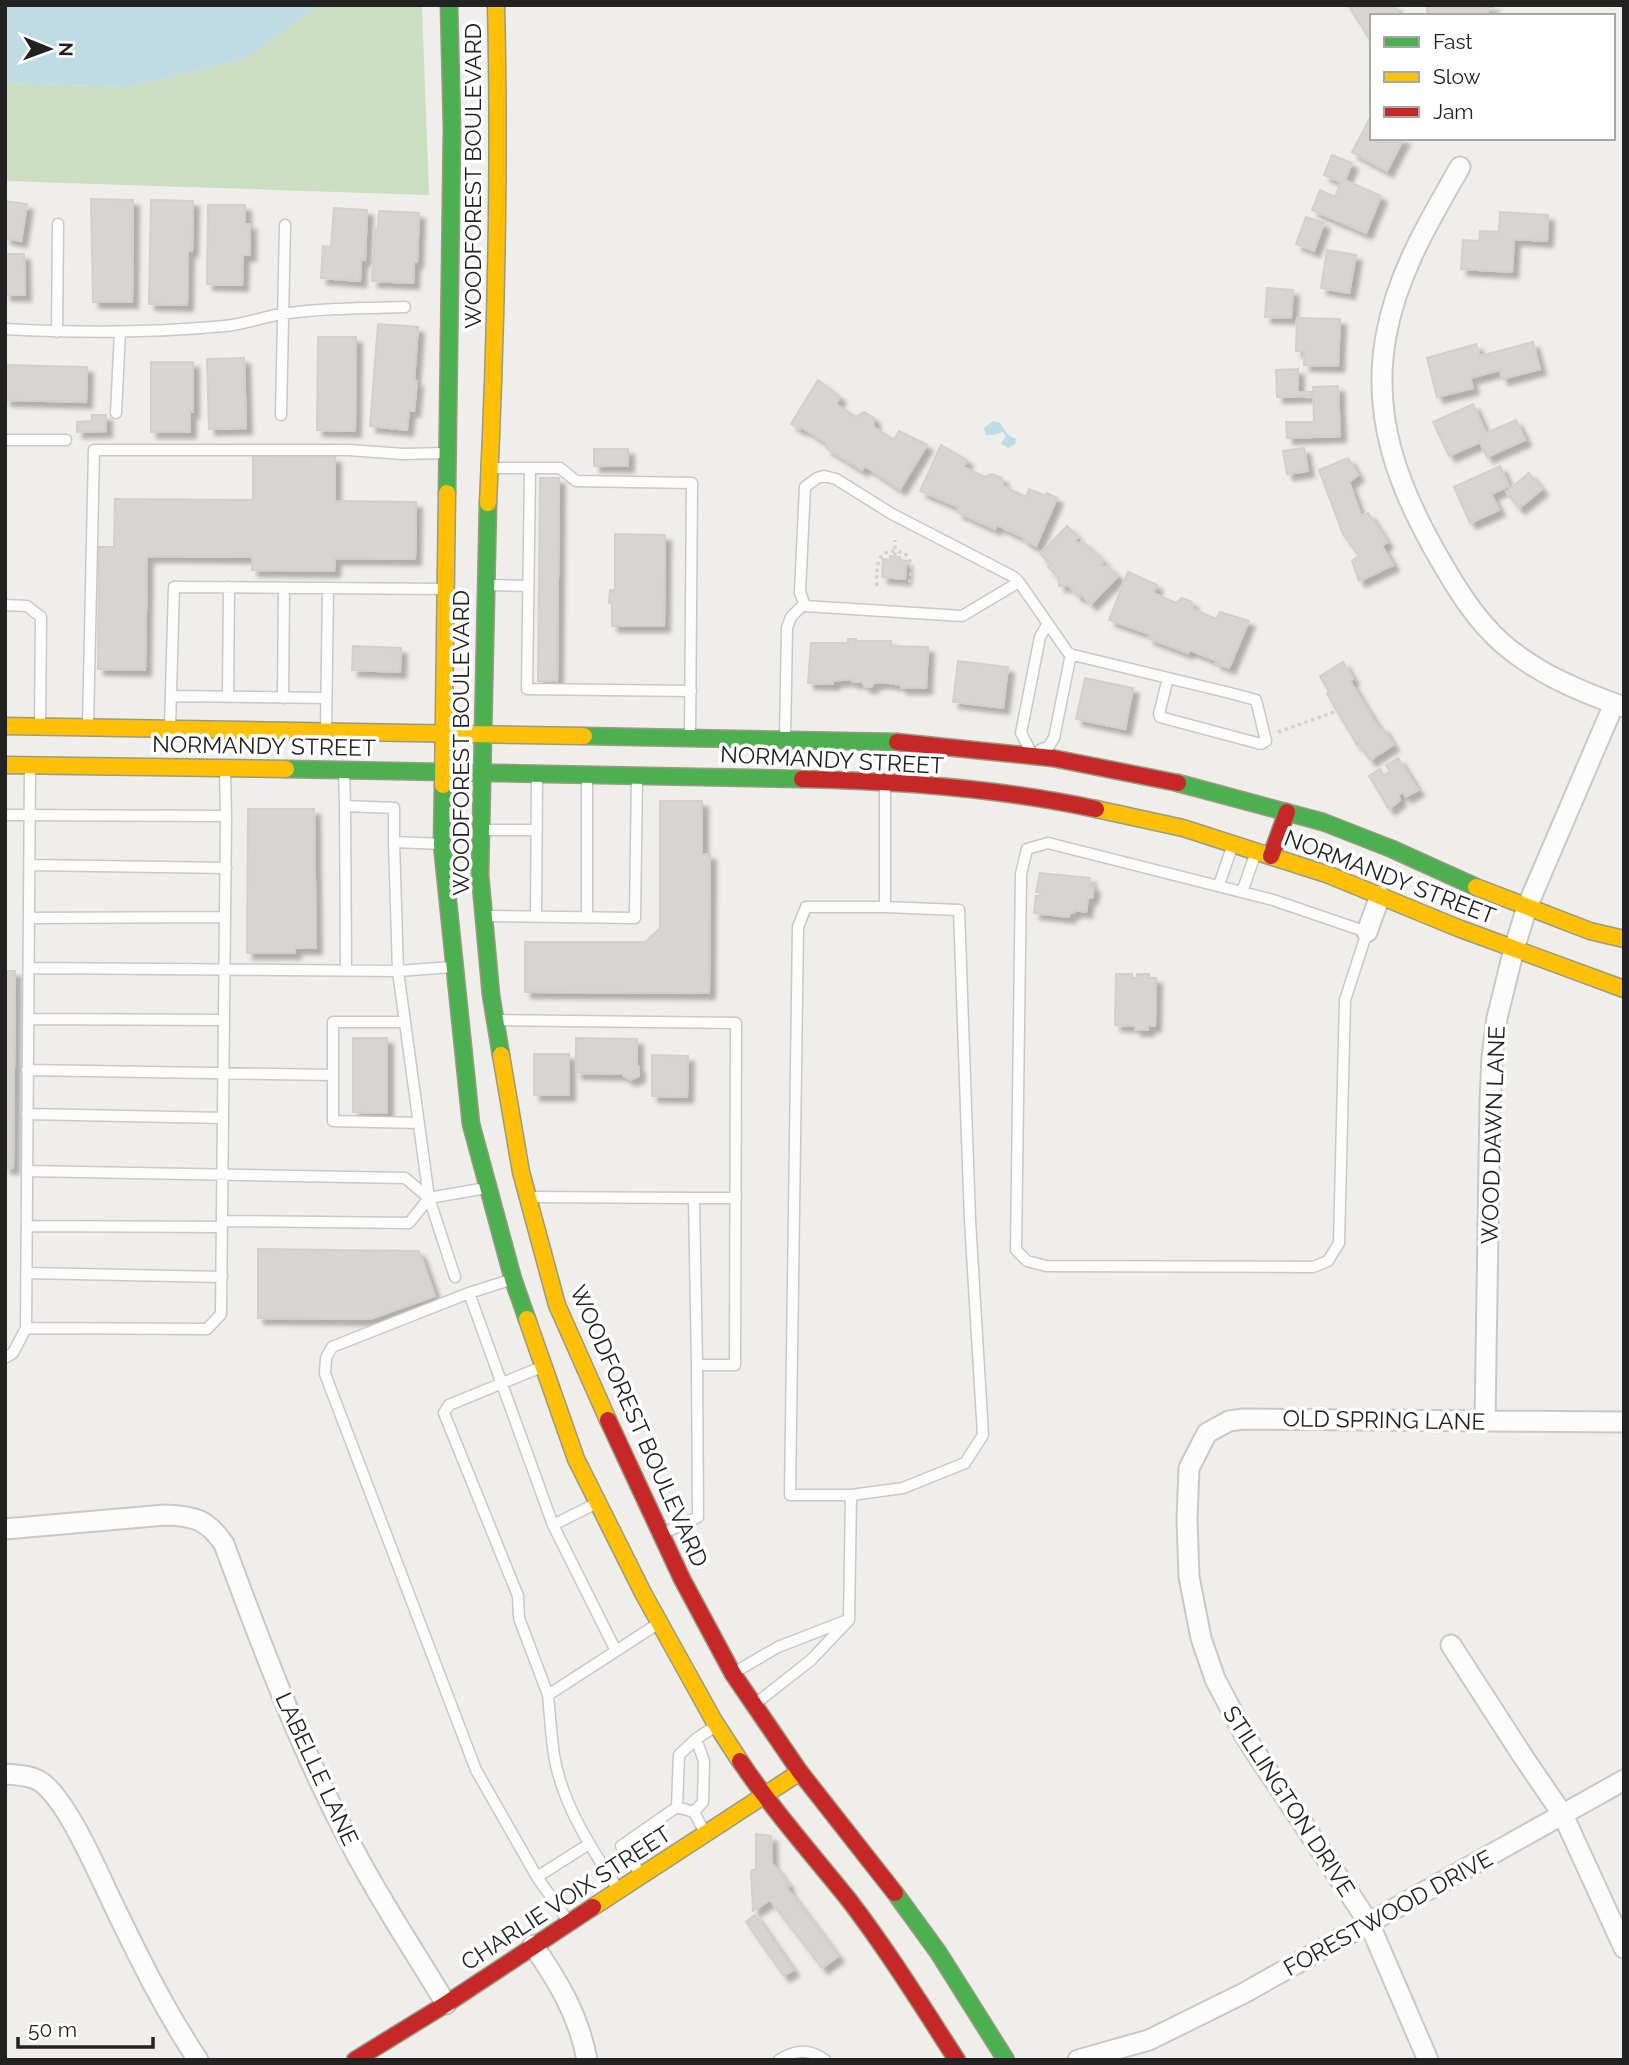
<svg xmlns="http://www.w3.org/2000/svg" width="1629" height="2065" viewBox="0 0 1629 2065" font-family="Raleway,sans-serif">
	<defs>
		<filter id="shadow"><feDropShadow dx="6" dy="6" stdDeviation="2" flood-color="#0004"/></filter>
	</defs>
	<rect width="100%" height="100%" fill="#f0eeeb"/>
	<path fill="#cbdec1" d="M318,5H422L429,195L5,181V83L129,87L247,58Z"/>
	<path fill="#bfdbe3" d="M5,5H318L247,58L129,87L5,83Z
		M993,421L1000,423L1008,435L1016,439L1015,444L1009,448L1002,445L1001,442L1006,437L1003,432L992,435H986L984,428Z"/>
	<path fill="#d7d4d2" stroke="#d3d0cc" stroke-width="2" filter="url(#shadow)" d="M1348,5H1394L1400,16H1372V43Z
		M1427,5H1493V7H1488V16H1427Z
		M1371,116L1372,138H1404L1387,171L1352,152Z
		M1332,155L1352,163L1345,180L1381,196L1366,233L1312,210L1320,190L1335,197L1341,182L1324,175Z
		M91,199L133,200L132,302H93Z
		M151,200L193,201L192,251H188L187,305L149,304Z
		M5,201L27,204L21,241L5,238Z
		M208,205H245V224H250V255H243L242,285L207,284Z
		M334,208L367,210L365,260L361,259L360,281L321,278L323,246L331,247Z
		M379,211L419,213L417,262H414L413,283L372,281L375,229H378Z
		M1500,212L1548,215L1547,241L1514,239L1512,272L1461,269L1463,240L1479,241L1480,231L1499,232Z
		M1306,217L1324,223L1314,251L1296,244Z
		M1327,250L1356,255L1349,293L1321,288Z
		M5,254H24L25,295H5Z
		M1267,288L1293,290L1291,318L1265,317Z
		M1297,318L1340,319L1338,366L1304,365L1305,351H1296Z
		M378,324L418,327L414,381H417L414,411L409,410L407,430L370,426Z
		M318,337H356L355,431L317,430Z
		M1533,342L1540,369L1502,379L1500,370L1470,378L1473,388L1437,397L1427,358L1476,344L1480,356Z
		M244,358L246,428L209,429L207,359Z
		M151,362H193V412H190V432H151Z
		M5,365L87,367L86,402L5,400Z
		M1298,369V392H1312V396L1277,397L1276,370Z
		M818,380L840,397L836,404L856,417L864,412L874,418V427L894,440L899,431L927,445L900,489L865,466L862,470L826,448L828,444L801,427L800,429L791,424Z
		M1338,386L1340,436L1287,438L1286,422H1314L1313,387Z
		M1473,404L1486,433L1516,420L1525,440L1487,457L1480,442L1449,456L1433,422Z
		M92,415H106V431L77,432V422L92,421Z
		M941,445L967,460L963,467L985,477L992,474L1002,478L1003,486L1026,497L1029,489L1046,496L1047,493L1057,498L1036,546L1024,540L1025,538L997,525L995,529L957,512L959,507L920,491Z
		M1304,448L1308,471L1287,474L1283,451Z
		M594,449H628V466H594Z
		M253,456L335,457V501L416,502L415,559L335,558L334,571L252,570V557L147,556L145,670L98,669L99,547H114L115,499L253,500Z
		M1348,458L1358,475L1349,482L1361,516L1368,513L1387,542L1382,546L1393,565L1359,581L1352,561L1359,556L1343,534L1319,470Z
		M1500,466L1509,486L1491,494L1499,510L1470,523L1454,487Z
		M1529,473L1542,489L1519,508L1506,492Z
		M540,478H559L557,681H538Z
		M1067,526L1078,537L1075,541L1079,544L1082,541L1104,561L1101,565L1104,568L1107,565L1118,576L1091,604L1081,594L1079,597L1068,585L1059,586V578L1048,567L1051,564L1040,554Z
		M615,534L665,535L664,626H612V603H609L610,590H615Z
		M890,556L900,557V560L906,561L905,579L882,577L883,559L890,560Z
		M1128,572L1157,585L1153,593L1176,603L1182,598L1192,602L1193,609L1216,619L1220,612L1249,621L1229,668L1216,663L1217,661L1190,650L1188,653L1148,638L1150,634L1109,620Z
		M848,639H856V641H891V646L928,647L926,688H901V685L883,682L874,683L871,687H865L862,682H852V679L833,681V684L808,683L811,643H848Z
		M353,646L401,648L400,672L352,670Z
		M958,661L1008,667L1003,708L953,702Z
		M1343,662L1353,679L1350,681L1379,729L1382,727L1393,745L1370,760L1359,743L1357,745L1327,694L1329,692L1320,676Z
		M1085,678L1133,688L1125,729L1076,719Z
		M1398,758L1418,790L1406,797L1403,792L1398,795L1400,800L1389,809L1369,776L1380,769L1384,776L1390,772L1386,765Z
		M660,801H702V854H710L709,993L525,992V942H645L660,928Z
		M248,809H314L316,948H295V953H247Z
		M1040,873L1090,878L1089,885L1094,886L1092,898H1088L1086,912L1075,910L1074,913H1070L1069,917L1034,913L1036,896H1040V892H1036Z
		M5,971H15L13,1168H5Z
		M1116,974H1132V978H1137V974H1149V978H1156L1155,1026H1148V1030H1135V1026L1115,1025Z
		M353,1038H387V1113L353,1112Z
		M576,1038L637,1039V1066L639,1067V1076L631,1080L623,1076V1074L576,1073Z
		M534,1054H569V1095H534Z
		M652,1055L688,1056L687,1097L652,1096Z
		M258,1249L419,1251L435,1296L370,1319L258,1318Z
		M756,1834L771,1836L772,1863L789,1886L786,1887L838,1956L822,1968L770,1900L753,1911L751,1871L756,1869Z
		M755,1915L793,1970L784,1976L746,1922Z"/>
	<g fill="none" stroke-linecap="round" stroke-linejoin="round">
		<defs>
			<path id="lane" d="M5,329C79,333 151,333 225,326C244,324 263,317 282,314C323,308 364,308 405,307
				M57,332L58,224
				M116,413L120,332
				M281,415L285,225
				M5,440H66
				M492,468H560L576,481L692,483L690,736
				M530,469L527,689L691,691
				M1019,582L962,616L805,606L800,592L805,487L817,478L824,476L836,479L892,514L1014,577L1019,582L1069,654L1230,693L1256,700L1266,741L1261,744L1160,717L1159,714L1168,678
				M487,585L528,586
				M5,605L27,606L41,617L40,726
				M171,696L326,698
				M228,697L229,587
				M283,698L284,588
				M88,726L94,450H349L403,454L447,453
				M170,727L174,587L445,589
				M326,731L328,588
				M785,738L787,628L791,617L804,604
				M1030,750L1021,733L1040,637L1047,625
				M1040,750L1049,746L1054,738L1071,654
				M225,771L226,816
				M344,772L345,806
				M587,774V917
				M5,815L226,816L221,1314L207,1329L26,1328
				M481,830H536
				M1048,843L1273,900L1367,932L1345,1000L1339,1243L1328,1261L1313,1267L1046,1266L1027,1261L1016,1250L1021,874L1027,849Z
				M442,844L394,842L398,971L429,1198L455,1277
				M30,865L226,868
				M1219,885L1233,844
				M1242,892L1256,852
				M806,907H885L959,910L970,1220L983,1435L965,1463L903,1488L851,1495H790L798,927Z
				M885,907V781
				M485,916L635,918L637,775
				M536,917L537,773
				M29,918L225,917
				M29,968L398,971L452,967
				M346,971L345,806L394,808V842
				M28,1019L224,1020
				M496,1020L736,1023L735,1365H697L694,1198H736
				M404,1022H333V1121L419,1123
				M27,1070L333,1075
				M27,1114L223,1118
				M27,1171L405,1178L429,1198L486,1188
				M530,1197L694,1198
				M222,1221L409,1223L429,1198
				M27,1226L222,1227
				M27,1273L222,1277
				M513,1279L469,1293L553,1525L616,1651L548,1695C550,1715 551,1735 554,1755C562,1804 591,1848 618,1889
				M469,1293L332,1347L326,1358L325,1374L476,1770L537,1877
				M5,1358L13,1353L26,1328L30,766
				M544,1366L449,1405L444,1413L518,1596L519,1618L548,1695
				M553,1525L597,1503
				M662,1534L698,1517L697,1365
				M616,1651L659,1623
				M735,1672L778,1647L845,1621
				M755,1704L811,1660L849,1620L851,1495
				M677,1807L694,1812L705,1833
				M694,1812L703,1802L704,1761L696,1739
				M640,1873L621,1846L677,1807L679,1755L696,1739L717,1725
				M568,1921L537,1877L589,1844
				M779,2060C795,2050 809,2048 825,2060"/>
			<path id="street" d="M1460,167C1429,221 1397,274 1386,336C1371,418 1399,489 1439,558C1457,589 1475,619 1502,643C1536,673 1581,692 1624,707
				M1367,932L1380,896
				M1485,1421L1490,1101L1492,1057L1497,1018L1514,949L1527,907L1614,704
				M5,1529L165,1515C194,1516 207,1519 224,1544C262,1647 301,1751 353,1848C381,1902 415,1952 446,2004
				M1451,1645L1524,1758L1563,1815L1624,1948
				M5,1774C17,1775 31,1775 41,1782C69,1802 100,1878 116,1910C141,1962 166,2012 198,2060
				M533,1945C558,1981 579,2016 587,2060
				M1078,2060L1149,2040L1244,1993L1624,1780
				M1428,2060L1369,1923L1246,1738L1215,1679L1201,1638L1189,1577L1187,1519L1189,1468L1207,1433L1229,1421L1244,1419L1624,1422"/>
			<path id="fast" d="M447,493L452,128L449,5
				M488,503L480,875L491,995L501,1055
				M584,736L897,742
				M286,769L802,779
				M1178,783L1323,822L1392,849L1476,887
				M443,785L442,844L471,1124L513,1279L527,1319
				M895,1893L938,1952L1006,2060"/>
			<path id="slow" d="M488,503C496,337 500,171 496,5
				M5,726L584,736
				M5,765L286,769
				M443,785L447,493
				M1096,809L1183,828L1329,875L1458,928L1624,989
				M1476,887L1590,931L1624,939
				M501,1055L521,1172L557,1305L608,1420
				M527,1319L576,1459L643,1593L714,1721L740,1761
				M593,1907L800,1772"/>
			<path id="jam" d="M897,742L1052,758L1178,783
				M802,779C900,781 999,788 1096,809
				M1271,856L1287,812
				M608,1420L682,1579L733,1674L800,1772L895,1893
				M740,1761C773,1810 812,1854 849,1900C888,1951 922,2006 957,2060
				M355,2060L446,2004L593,1907"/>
		</defs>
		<use href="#lane" stroke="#c9c8c7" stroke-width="13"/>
		<use href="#street" stroke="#c9c8c7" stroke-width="23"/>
		<use href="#fast" stroke="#999a82" stroke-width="19"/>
		<use href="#slow" stroke="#999a82" stroke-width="19"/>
		<use href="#jam" stroke="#999a82" stroke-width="19"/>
		<path stroke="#dccecd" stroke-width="3.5" stroke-dasharray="3.5 3.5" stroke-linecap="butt" d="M895,556V540
			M877,586C876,564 877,545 905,553L912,565L909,587
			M1278,732L1337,711"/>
		<use href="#lane" stroke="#fdfcfc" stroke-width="10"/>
		<use href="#street" stroke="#fdfcfc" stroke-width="19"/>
		<use href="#fast" stroke="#4caf50" stroke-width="16"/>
		<use href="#slow" stroke="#ffc107" stroke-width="16"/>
		<use href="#jam" stroke="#c62828" stroke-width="16"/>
	</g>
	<g text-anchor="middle" stroke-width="7" stroke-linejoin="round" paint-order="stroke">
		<g font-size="23" fill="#222" stroke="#fff">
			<text transform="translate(473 176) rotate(-90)" y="8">WOODFOREST BOULEVARD</text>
			<text transform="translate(461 743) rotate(-90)" y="8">WOODFOREST BOULEVARD</text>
			<text transform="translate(264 746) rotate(1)" y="8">NORMANDY STREET</text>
			<text transform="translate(832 760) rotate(3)" y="8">NORMANDY STREET</text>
			<text transform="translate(1390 877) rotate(21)" y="8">NORMANDY STREET</text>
			<text transform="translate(1493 1135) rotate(-88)" y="8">WOOD DAWN LANE</text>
			<text transform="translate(1384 1420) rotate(1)" y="8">OLD SPRING LANE</text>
			<text transform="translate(639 1426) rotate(66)" y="8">WOODFOREST BOULEVARD</text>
			<text transform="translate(317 1769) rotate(65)" y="8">LABELLE LANE</text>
			<text transform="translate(1289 1801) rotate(57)" y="8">STILLINGTON DRIVE</text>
			<text transform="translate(566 1898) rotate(-33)" y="8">CHARLIE VOIX STREET</text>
			<text transform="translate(1388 1913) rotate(-29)" y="8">FORESTWOOD DRIVE</text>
		</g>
	</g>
	<rect width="1629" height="2065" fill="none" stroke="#222222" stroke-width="14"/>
	<rect x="1370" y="14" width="245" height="126" fill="#ffffff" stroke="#a7a7a7" stroke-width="2"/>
	<rect x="1384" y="37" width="35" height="10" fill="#4caf50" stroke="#a7a7a7" stroke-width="2"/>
	<text x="1433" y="49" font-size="21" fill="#222222">Fast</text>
	<rect x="1384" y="72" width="35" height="10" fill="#ffc107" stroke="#a7a7a7" stroke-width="2"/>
	<text x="1433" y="84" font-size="21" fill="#222222">Slow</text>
	<rect x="1384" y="107" width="35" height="10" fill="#c62828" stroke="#a7a7a7" stroke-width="2"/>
	<text x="1433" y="119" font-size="21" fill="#222222">Jam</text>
	<g transform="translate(49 49) rotate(91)" stroke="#ffffff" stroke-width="5" paint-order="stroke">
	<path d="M0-5L12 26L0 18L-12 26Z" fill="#222222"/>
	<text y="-10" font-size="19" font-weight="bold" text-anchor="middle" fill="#222222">N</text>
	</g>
	<path d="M18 2037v10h135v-10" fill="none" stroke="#222222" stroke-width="3.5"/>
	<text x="28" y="2037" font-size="21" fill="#222222" stroke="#ffffff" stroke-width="5" paint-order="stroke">50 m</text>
</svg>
